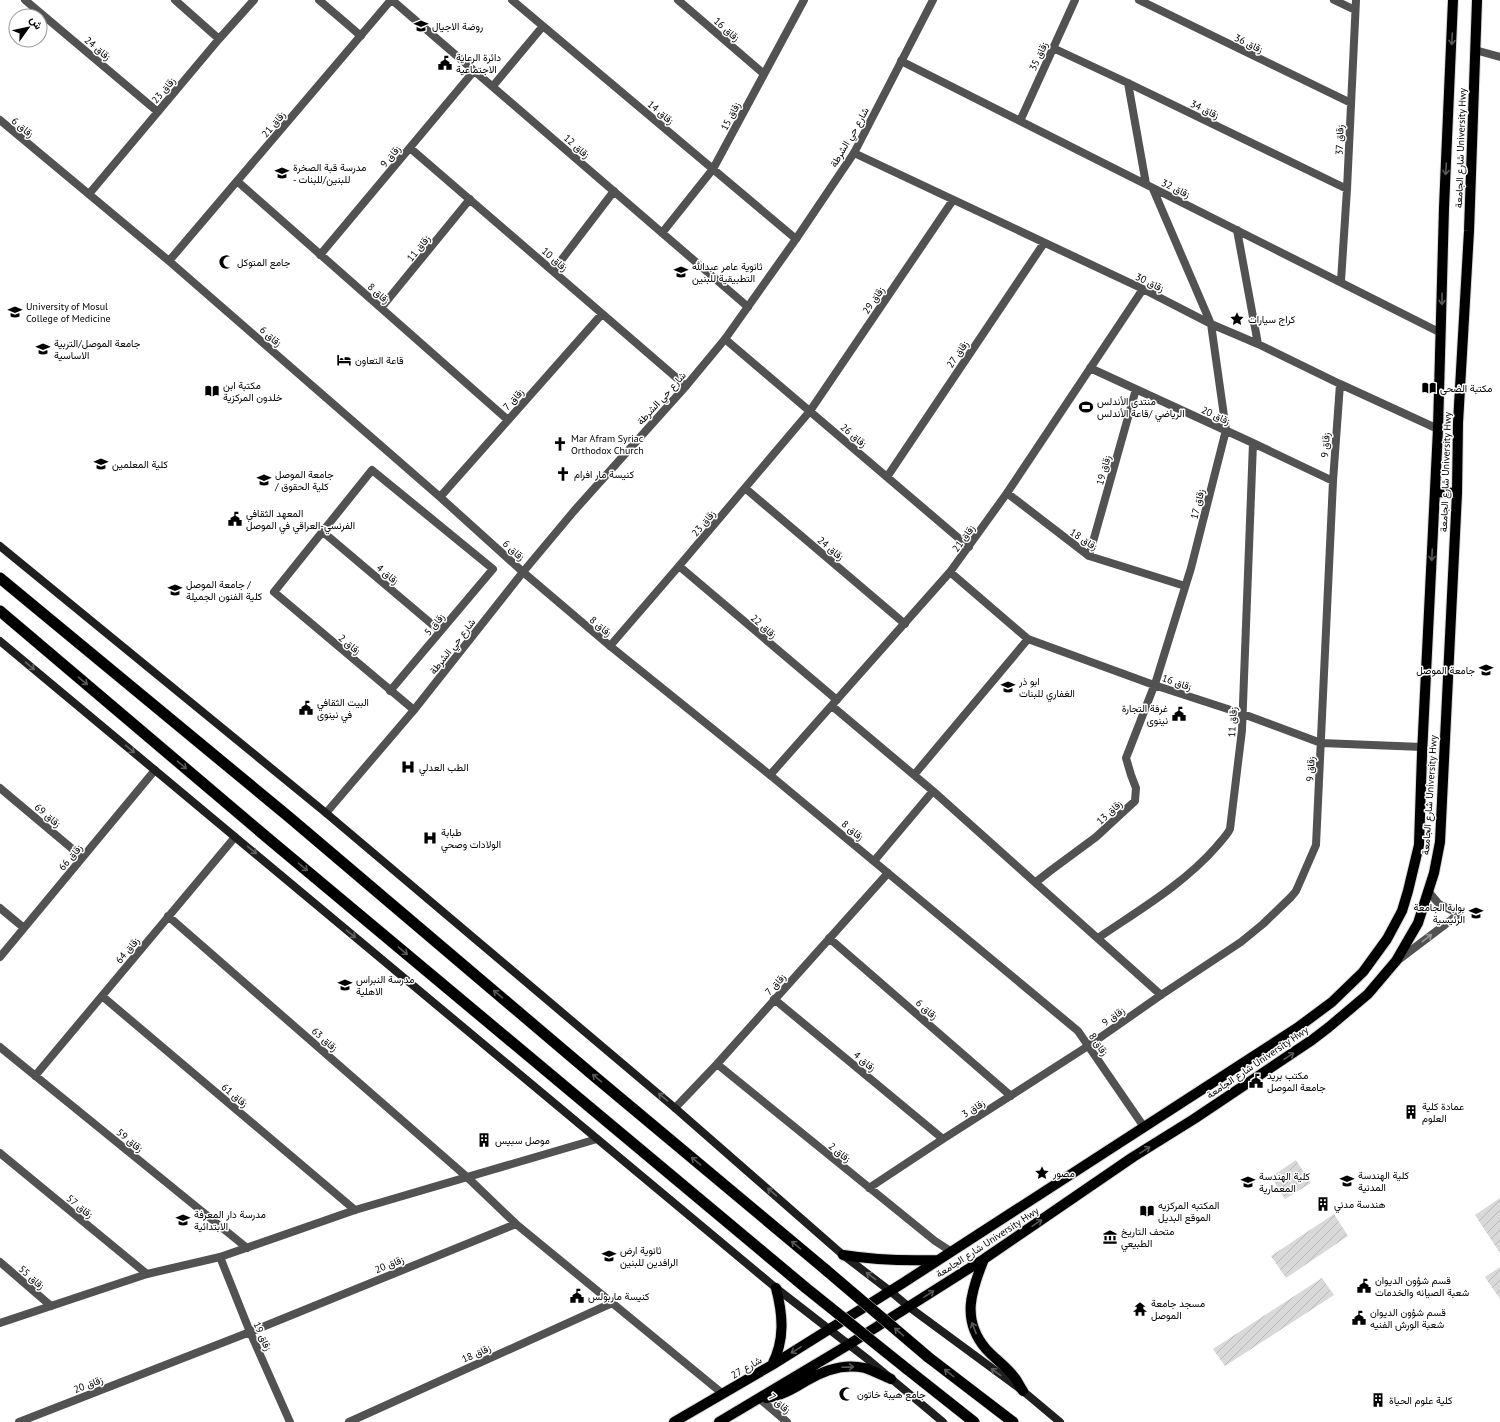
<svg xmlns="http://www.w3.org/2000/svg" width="1500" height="1422" viewBox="0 0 1500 1422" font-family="'PT Sans',Vazirmatn,sans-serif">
	<defs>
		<pattern id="garden-furrows" width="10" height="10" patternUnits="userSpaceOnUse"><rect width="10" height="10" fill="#d9d9d9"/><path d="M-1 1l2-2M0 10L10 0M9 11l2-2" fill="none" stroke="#b8b8b8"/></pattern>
	</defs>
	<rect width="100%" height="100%" fill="#fff"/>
	<path fill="url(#garden-furrows)" d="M1296,1160L1311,1183L1285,1199L1271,1177Z
		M1500,1198V1253L1475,1215Z
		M1334,1214L1348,1236L1286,1278L1271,1256Z
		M1500,1267V1299L1485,1277Z
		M1322,1278L1334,1295L1225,1366L1213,1349Z"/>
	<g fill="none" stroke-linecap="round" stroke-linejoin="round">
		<defs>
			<path id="primary" d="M1435,492L1457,493
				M843,1255C874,1260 906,1261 938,1260
				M984,1259C971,1291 961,1320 986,1349C995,1359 1007,1367 1015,1378C1018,1382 1020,1387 1023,1391
				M772,1365C785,1340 783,1315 776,1288
				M766,1398C781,1396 793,1389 806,1381C824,1370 844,1363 865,1368C874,1371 883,1376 891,1379
				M674,1422L772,1365L903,1283L1297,1028L1332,1002L1363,972L1387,939L1402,911L1408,891L1419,845L1422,754L1438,429L1444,208L1453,0
				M719,1422L848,1345L984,1259L1133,1157L1194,1119L1312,1040L1329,1027L1368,994L1396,961L1418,923L1434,873L1440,842L1457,493L1458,423L1469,231L1477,0"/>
			<path id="trunk" d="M0,578L289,817L594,1076L826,1270
				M0,611L270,840L806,1288
				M928,1357L1013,1422
				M907,1369L974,1422"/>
		</defs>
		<use href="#primary" stroke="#dbdbdb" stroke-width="12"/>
		<use href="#trunk" stroke="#dbdbdb" stroke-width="12"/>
		<path stroke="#525252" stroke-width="8" d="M25,0L158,112
			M175,0L219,39
			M319,0L361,36
			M392,0L748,307
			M512,0L796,239
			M678,0L764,74
			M1139,0L1351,103
			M1334,0L1355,10
			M1053,48L1128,83L1347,189
			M1475,50L1500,57
			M901,61L1441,333
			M1128,83L1146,184
			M493,86L543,26
			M0,120L169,261L440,497L523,572
			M1020,121L1075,0
			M410,148L686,386
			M854,153L1143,289L1211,324L1258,344L1340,384L1438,429
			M237,181L508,420
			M89,194L219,39L254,0
			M1237,230L1258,344
			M662,233L713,169L804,0
			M320,255L474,71
			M169,261L391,0
			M553,271L614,191
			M1341,281L1347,189L1356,0
			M381,308L470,199
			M725,339L969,547
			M1090,368L1253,443L1333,481
			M887,477L1044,243
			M745,488L905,624
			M1007,493L1089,556L1185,586
			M440,497L602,314
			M323,532L440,631
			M1089,556L1136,389
			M679,566L837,700
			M950,572L1028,639L1154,685L1243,714L1321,743L1422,747
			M610,646L679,566L810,411L953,200
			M390,691L493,569L372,470L274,592L414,710
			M832,706L933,791L1161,995
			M770,775L950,572L1007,493L1143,289
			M914,775L1028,639
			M0,788L82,857
			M874,861L933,791
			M1036,882L1050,871L1096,837L1135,801L1136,788L1131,775L1126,758L1156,681L1191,568L1226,430L1211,324L1153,189
			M1428,891L1439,904L1459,914
			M0,908L24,928
			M168,916L467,1177L516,1224
			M829,938L1011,1096
			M1098,938C1139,910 1184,884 1217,846C1222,840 1227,835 1230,829L1242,730L1253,443
			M0,957L155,770
			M1397,961L1459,914
			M102,996L355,1210
			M774,999L943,1139
			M0,1047L247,1248
			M717,1064L935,1241L952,1252
			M35,1076L235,837
			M675,1108L717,1064L888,873
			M0,1153L147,1274
			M869,1188L943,1139L1088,1046L1161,995L1241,942L1263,924L1291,897L1296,891L1316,845L1333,481L1340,384
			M220,1257L250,1332L290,1422
			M0,1262L51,1306
			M760,1399L787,1422
			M19,1422L250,1332L516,1224L723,1394
			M349,1422L612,1303"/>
		<path stroke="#525252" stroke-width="8" d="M523,572L610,646L770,775L1078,1031L1144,1127
			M326,813L414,710L523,572L574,511L686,386L725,339L796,239L854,153L933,0
			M0,1323L147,1274L220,1257L355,1210L597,1139"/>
		<path stroke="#1f1f1f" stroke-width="8" d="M0,546L326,813L675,1108L843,1255L890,1291L909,1307L1023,1391L1060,1422
			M0,641L776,1288L870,1361L943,1422"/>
		<use href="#primary" stroke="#000" stroke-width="10"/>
		<use href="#trunk" stroke="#000" stroke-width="11"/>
		<defs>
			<path id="trunk-bridge" d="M826,1270L928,1357
				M806,1288L907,1369"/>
		</defs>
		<use href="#trunk-bridge" stroke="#dbdbdb" stroke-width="12" stroke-linecap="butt"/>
		<use href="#trunk-bridge" stroke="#000" stroke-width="11"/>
	</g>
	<defs><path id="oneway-shaft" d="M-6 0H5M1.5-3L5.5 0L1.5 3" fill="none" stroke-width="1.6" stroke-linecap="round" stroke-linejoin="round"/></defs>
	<g stroke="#595959">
		<use href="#oneway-shaft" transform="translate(1452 39) rotate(93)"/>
		<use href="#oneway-shaft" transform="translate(1446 169) rotate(93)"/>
		<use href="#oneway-shaft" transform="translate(1442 299) rotate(91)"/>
		<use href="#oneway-shaft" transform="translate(1432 555) rotate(93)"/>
		<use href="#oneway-shaft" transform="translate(83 681) rotate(40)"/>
		<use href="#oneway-shaft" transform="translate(182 765) rotate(40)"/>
		<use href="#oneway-shaft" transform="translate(303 867) rotate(40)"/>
		<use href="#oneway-shaft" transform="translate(403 951) rotate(40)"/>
		<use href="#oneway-shaft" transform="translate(498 994) rotate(-140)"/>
		<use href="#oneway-shaft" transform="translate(1289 1056) rotate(-34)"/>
		<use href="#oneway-shaft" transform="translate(597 1078) rotate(-140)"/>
		<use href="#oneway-shaft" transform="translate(1145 1150) rotate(-32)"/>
		<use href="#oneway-shaft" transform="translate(696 1161) rotate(-140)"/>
		<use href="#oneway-shaft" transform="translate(1037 1223) rotate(-34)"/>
		<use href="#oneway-shaft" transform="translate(796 1245) rotate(-140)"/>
		<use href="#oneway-shaft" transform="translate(929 1294) rotate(-32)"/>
		<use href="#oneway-shaft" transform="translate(974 1328) rotate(-111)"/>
		<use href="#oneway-shaft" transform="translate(899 1332) rotate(-139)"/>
		<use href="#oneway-shaft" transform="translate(796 1350) rotate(148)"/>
		<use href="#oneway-shaft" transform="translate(848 1367) rotate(-2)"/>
		<use href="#oneway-shaft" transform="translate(949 1373) rotate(-142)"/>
	</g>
	<g stroke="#626262">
		<use href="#oneway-shaft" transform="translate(30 666) rotate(40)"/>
		<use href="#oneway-shaft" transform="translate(130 749) rotate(40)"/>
		<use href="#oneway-shaft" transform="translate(252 850) rotate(40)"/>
		<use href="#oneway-shaft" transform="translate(351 934) rotate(40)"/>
		<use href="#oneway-shaft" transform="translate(663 1097) rotate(-140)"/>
		<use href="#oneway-shaft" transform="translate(772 1192) rotate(-139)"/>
		<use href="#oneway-shaft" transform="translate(871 1276) rotate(-143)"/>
		<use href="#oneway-shaft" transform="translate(996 1372) rotate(-144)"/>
	</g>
	<use stroke="#979797" href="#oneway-shaft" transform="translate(1427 938) rotate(-38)"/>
	<defs>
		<symbol id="school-bare" viewBox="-9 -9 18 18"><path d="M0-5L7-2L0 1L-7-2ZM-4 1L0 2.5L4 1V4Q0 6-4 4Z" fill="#000" stroke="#fff" stroke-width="2.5" paint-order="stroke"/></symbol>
		<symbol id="civic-bare" viewBox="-9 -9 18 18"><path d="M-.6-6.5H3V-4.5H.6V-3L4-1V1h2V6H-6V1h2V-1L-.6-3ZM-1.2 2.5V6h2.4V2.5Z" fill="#000" stroke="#fff" stroke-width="2.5" paint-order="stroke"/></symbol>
		<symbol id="mosque-bare" viewBox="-9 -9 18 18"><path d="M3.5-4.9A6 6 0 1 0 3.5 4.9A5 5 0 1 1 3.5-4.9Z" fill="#000" stroke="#fff" stroke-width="2.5" paint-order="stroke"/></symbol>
		<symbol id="university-bare" viewBox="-9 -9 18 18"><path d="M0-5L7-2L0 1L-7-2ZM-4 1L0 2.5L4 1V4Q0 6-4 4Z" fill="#000" stroke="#fff" stroke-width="2.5" paint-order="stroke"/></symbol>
		<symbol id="sight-bare" viewBox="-9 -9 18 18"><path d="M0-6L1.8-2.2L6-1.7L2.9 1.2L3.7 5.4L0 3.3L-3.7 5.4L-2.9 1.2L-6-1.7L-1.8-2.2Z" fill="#000" stroke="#fff" stroke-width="2.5" paint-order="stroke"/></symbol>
		<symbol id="hotel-bare" viewBox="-9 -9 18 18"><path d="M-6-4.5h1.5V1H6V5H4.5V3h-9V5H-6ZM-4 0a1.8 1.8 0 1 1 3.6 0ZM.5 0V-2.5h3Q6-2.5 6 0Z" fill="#000" stroke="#fff" stroke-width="2.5" paint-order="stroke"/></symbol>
		<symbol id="library-bare" viewBox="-9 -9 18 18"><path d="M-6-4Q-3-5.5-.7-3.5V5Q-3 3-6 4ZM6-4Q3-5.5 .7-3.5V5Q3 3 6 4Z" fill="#000" stroke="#fff" stroke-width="2.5" paint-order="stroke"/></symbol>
		<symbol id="stadium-bare" viewBox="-9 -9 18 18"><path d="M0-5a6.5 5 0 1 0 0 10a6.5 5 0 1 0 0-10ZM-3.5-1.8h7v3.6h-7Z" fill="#000" stroke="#fff" stroke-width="2.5" paint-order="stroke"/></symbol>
		<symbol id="church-bare" viewBox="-9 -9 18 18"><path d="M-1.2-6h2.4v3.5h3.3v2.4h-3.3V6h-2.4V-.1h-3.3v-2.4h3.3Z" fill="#000" stroke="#fff" stroke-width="2.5" paint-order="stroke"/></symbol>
		<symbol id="hospital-bare" viewBox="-9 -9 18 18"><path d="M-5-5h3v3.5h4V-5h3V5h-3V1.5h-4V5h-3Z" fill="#000" stroke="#fff" stroke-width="2.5" paint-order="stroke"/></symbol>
		<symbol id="building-bare" viewBox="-9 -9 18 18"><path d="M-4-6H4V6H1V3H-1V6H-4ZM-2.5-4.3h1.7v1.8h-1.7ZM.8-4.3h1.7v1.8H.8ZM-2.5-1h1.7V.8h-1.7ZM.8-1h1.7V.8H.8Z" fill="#000" stroke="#fff" stroke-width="2.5" paint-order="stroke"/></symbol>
		<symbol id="museum-bare" viewBox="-9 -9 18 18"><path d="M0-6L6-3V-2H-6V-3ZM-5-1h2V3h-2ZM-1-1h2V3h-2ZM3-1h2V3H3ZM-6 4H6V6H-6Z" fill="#000" stroke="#fff" stroke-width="2.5" paint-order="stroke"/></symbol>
		<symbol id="temple-bare" viewBox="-9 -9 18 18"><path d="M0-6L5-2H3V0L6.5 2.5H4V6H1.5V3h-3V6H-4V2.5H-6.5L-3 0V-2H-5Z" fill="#000" stroke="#fff" stroke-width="2.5" paint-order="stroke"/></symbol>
	</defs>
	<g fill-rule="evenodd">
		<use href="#school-bare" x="411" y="16" width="20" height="20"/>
		<use href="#civic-bare" x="435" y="53" width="20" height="20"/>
		<use href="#school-bare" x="272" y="163" width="20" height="20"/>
		<use href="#mosque-bare" x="216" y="252" width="20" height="20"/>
		<use href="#school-bare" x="671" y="262" width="20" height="20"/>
		<use href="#university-bare" x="5" y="302" width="20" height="20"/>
		<use href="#sight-bare" x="1227" y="309" width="20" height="20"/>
		<use href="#university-bare" x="33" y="339" width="20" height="20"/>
		<use href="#hotel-bare" x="334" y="350" width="20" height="20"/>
		<use href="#library-bare" x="1419" y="378" width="20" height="20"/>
		<use href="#library-bare" x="202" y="381" width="20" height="20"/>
		<use href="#stadium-bare" x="1076" y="397" width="20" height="20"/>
		<use href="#church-bare" x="550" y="434" width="20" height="20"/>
		<use href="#university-bare" x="91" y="454" width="20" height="20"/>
		<use href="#church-bare" x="553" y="464" width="20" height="20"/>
		<use href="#university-bare" x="254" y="470" width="20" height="20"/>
		<use href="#civic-bare" x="225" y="509" width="20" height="20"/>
		<use href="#university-bare" x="165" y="580" width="20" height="20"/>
		<use href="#university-bare" x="1476" y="660" width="20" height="20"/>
		<use href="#school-bare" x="998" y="677" width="20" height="20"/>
		<use href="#civic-bare" x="296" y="698" width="20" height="20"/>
		<use href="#civic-bare" x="1169" y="704" width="20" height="20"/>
		<use href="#hospital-bare" x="398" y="757" width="20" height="20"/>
		<use href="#hospital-bare" x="420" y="828" width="20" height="20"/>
		<use href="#university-bare" x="1466" y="903" width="20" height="20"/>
		<use href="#school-bare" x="335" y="975" width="20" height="20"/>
		<use href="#civic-bare" x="1246" y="1071" width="20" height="20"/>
		<use href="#building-bare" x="1401" y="1102" width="20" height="20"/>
		<use href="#building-bare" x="474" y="1130" width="20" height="20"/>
		<use href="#sight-bare" x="1032" y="1163" width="20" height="20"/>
		<use href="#university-bare" x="1337" y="1171" width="20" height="20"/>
		<use href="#university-bare" x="1238" y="1172" width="20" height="20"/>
		<use href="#building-bare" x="1313" y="1194" width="20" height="20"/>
		<use href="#library-bare" x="1137" y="1201" width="20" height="20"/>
		<use href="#school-bare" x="173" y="1210" width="20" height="20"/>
		<use href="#museum-bare" x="1100" y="1227" width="20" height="20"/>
		<use href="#school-bare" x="599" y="1246" width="20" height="20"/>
		<use href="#civic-bare" x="1354" y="1276" width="20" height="20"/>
		<use href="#civic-bare" x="567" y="1286" width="20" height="20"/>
		<use href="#temple-bare" x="1130" y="1299" width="20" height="20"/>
		<use href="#civic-bare" x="1349" y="1308" width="20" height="20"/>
		<use href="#mosque-bare" x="836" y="1384" width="20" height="20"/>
		<use href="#building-bare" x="1368" y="1390" width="20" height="20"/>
	</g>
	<g text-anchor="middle" stroke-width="3" stroke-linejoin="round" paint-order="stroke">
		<g font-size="10" fill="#000" stroke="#fff" text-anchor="start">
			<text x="432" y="30">روضة الاجيال</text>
			<text x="456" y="61">دائرة الرعاية<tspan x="456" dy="12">الاجتماعية</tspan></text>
			<text x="293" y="171">مدرسة قبة الصخرة<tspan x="293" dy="12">- للبنين/للبنات</tspan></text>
			<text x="237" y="266">جامع المتوكل</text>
			<text x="692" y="270">ثانوية عامر عبدالله<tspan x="692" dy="12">التطبيقية للبنين</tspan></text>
			<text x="26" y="310">University of Mosul<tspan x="26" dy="12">College of Medicine</tspan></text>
			<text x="1248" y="323">كراج سيارات</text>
			<text x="54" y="347">جامعة الموصل/التربية<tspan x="54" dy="12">الاساسية</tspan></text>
			<text x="355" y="364">قاعة التعاون</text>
			<text x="223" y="389">مكتبة ابن<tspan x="223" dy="12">خلدون المركزية</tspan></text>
			<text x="1440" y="392">مكتبة الضحى</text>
			<text x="1097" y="405">منتدى الأندلس<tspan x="1097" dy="12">الرياضي /قاعة الأندلس</tspan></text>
			<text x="571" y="442">Mar Afram Syriac<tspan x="571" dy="12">Orthodox Church</tspan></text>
			<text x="112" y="468">كلية المعلمين</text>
			<text x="275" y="478">جامعة الموصل<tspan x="275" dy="12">/ كلية الحقوق</tspan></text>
			<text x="574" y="478">كنيسة مار افرام</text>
			<text x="246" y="517">المعهد الثقافي<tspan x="246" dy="12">الفرنسي-العراقي في الموصل</tspan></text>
			<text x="186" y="588">جامعة الموصل /<tspan x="186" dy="12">كلية الفنون الجميلة</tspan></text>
			<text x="1475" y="674" text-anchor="end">جامعة الموصل</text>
			<text x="1019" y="685">ابو ذر<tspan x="1019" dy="12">الغفاري للبنات</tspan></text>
			<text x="317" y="706">البيت الثقافي<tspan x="317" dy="12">في نينوى</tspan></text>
			<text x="1168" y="712" text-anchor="end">غرفة التجارة<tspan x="1168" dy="12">نينوى</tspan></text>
			<text x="419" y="771">الطب العدلي</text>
			<text x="441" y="836">طبابة<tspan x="441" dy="12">الولادات وصحي</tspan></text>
			<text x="1465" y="911" text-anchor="end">بوابة الجامعة<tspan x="1465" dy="12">الرئيسية</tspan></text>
			<text x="356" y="983">مدرسة النبراس<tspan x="356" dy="12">الاهلية</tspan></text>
			<text x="1267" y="1079">مكتب بريد<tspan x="1267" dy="12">جامعة الموصل</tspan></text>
			<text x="1422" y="1110">عمادة كلية<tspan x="1422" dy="12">العلوم</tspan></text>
			<text x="495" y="1144">موصل سبيس</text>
			<text x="1053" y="1177">مصور</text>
			<text x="1358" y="1179">كلية الهندسة<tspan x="1358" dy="12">المدنية</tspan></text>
			<text x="1259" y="1180">كلية الهندسة<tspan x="1259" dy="12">المعمارية</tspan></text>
			<text x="1334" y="1208">هندسة مدني</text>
			<text x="1158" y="1209">المكتبه المركزيه<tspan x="1158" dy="12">الموقع البديل</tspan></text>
			<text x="194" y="1218">مدرسة دار المعرفة<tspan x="194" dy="12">الابتدائية</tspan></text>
			<text x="1121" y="1235">متحف التاريخ<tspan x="1121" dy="12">الطبيعي</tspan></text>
			<text x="620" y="1254">ثانوية ارض<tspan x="620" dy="12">الرافدين للبنين</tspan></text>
			<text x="1375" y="1284">قسم شؤون الديوان<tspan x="1375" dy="12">شعبة الصيانه والخدمات</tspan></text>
			<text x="588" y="1300">كنيسة ماربولس</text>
			<text x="1151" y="1307">مسجد جامعة<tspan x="1151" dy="12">الموصل</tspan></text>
			<text x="1370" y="1316">قسم شؤون الديوان<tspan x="1370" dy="12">شعبة الورش الفنيه</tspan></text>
			<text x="857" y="1398">جامع هيبة خاتون</text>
			<text x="1389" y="1404">كلية علوم الحياة</text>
		</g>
		<g font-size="10" fill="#000" stroke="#fff">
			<text transform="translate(727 29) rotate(41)" y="4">زقاق 16</text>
			<text transform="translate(1249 43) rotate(26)" y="4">زقاق 36</text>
			<text transform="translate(98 48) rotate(40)" y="4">زقاق 24</text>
			<text transform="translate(1038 56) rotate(-65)" y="4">زقاق 35</text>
			<text transform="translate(163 90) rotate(-50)" y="4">زقاق 23</text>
			<text transform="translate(1205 109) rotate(26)" y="4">زقاق 34</text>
			<text transform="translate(661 112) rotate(40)" y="4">زقاق 14</text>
			<text transform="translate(730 116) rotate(-62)" y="4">زقاق 15</text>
			<text transform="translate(273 124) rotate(-50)" y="4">زقاق 21</text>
			<text transform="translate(23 127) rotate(40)" y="4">زقاق 6</text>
			<text transform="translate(849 137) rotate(-60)" y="4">شارع حي الشرطة</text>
			<text transform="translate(1339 140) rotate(-88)" y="4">زقاق 37</text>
			<text transform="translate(577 146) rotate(41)" y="4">زقاق 12</text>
			<text transform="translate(1460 148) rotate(-88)" y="4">شارع الجامعة University Hwy</text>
			<text transform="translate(390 156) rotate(-50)" y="4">زقاق 9</text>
			<text transform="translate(1176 188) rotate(26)" y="4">زقاق 32</text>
			<text transform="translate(418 248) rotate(-51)" y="4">زقاق 11</text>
			<text transform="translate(555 259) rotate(41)" y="4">زقاق 10</text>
			<text transform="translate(1150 282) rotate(26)" y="4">زقاق 30</text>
			<text transform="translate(379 293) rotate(41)" y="4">زقاق 8</text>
			<text transform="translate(873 300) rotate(-56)" y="4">زقاق 29</text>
			<text transform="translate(271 336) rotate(41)" y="4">زقاق 6</text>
			<text transform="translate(957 354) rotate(-56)" y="4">زقاق 27</text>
			<text transform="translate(661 398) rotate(-48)" y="4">شارع حي الشرطة</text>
			<text transform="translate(513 399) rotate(-48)" y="4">زقاق 7</text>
			<text transform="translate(1216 415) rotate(25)" y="4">زقاق 20</text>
			<text transform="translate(854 435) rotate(40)" y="4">زقاق 26</text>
			<text transform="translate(1325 445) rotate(-86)" y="4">زقاق 9</text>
			<text transform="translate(1103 470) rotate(-74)" y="4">زقاق 19</text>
			<text transform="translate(1445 472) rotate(-88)" y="4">شارع الجامعة University Hwy</text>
			<text transform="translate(1197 504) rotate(-76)" y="4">زقاق 17</text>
			<text transform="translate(703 523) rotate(-50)" y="4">زقاق 23</text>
			<text transform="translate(963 538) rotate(-54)" y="4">زقاق 21</text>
			<text transform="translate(1084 539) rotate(33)" y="4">زقاق 18</text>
			<text transform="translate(831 548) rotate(40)" y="4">زقاق 24</text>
			<text transform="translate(514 550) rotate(42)" y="4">زقاق 6</text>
			<text transform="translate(388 574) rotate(40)" y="4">زقاق 4</text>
			<text transform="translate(434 624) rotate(-50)" y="4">زقاق 5</text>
			<text transform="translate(601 626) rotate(40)" y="4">زقاق 8</text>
			<text transform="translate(764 626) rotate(41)" y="4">زقاق 22</text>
			<text transform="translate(350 644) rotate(40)" y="4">زقاق 2</text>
			<text transform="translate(452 646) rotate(-52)" y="4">شارع حي الشرطة</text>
			<text transform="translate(1177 682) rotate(19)" y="4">زقاق 16</text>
			<text transform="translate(1232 722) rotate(-86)" y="4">زقاق 11</text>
			<text transform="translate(1310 769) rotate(-87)" y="4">زقاق 9</text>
			<text transform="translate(1429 795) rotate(-86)" y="4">شارع الجامعة University Hwy</text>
			<text transform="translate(1109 812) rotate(-43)" y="4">زقاق 13</text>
			<text transform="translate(48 815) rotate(40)" y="4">زقاق 69</text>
			<text transform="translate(853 830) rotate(40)" y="4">زقاق 8</text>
			<text transform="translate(70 857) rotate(-50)" y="4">زقاق 66</text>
			<text transform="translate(127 950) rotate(-50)" y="4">زقاق 64</text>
			<text transform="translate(775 984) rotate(-48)" y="4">زقاق 7</text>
			<text transform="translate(927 1009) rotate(41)" y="4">زقاق 6</text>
			<text transform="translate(1113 1016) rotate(-35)" y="4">زقاق 9</text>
			<text transform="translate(325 1039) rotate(41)" y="4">زقاق 63</text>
			<text transform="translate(1099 1044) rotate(55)" y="4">زقاق 8</text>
			<text transform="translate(865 1061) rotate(40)" y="4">زقاق 4</text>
			<text transform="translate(1257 1062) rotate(-34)" y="4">شارع الجامعة University Hwy</text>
			<text transform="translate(235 1095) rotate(40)" y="4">زقاق 61</text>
			<text transform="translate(973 1108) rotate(-32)" y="4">زقاق 3</text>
			<text transform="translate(130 1140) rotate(39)" y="4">زقاق 59</text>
			<text transform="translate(840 1152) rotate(39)" y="4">زقاق 2</text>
			<text transform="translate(80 1206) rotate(39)" y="4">زقاق 57</text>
			<text transform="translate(987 1242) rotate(-33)" y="4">شارع الجامعة University Hwy</text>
			<text transform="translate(389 1264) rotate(-22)" y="4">زقاق 20</text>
			<text transform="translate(32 1277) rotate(41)" y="4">زقاق 55</text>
			<text transform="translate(263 1336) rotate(66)" y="4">زقاق 19</text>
			<text transform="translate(476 1353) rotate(-24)" y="4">زقاق 18</text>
			<text transform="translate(746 1367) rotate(-30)" y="4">شارع 27</text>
			<text transform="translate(88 1384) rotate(-21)" y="4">زقاق 20</text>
			<text transform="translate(780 1403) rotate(41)" y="4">زقاق 7</text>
		</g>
	</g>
	<g transform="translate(28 28) rotate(57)"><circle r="19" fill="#ffffff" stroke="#999999"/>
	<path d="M0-3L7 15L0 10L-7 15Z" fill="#000000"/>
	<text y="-6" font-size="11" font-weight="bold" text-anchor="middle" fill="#000000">ش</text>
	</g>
</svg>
